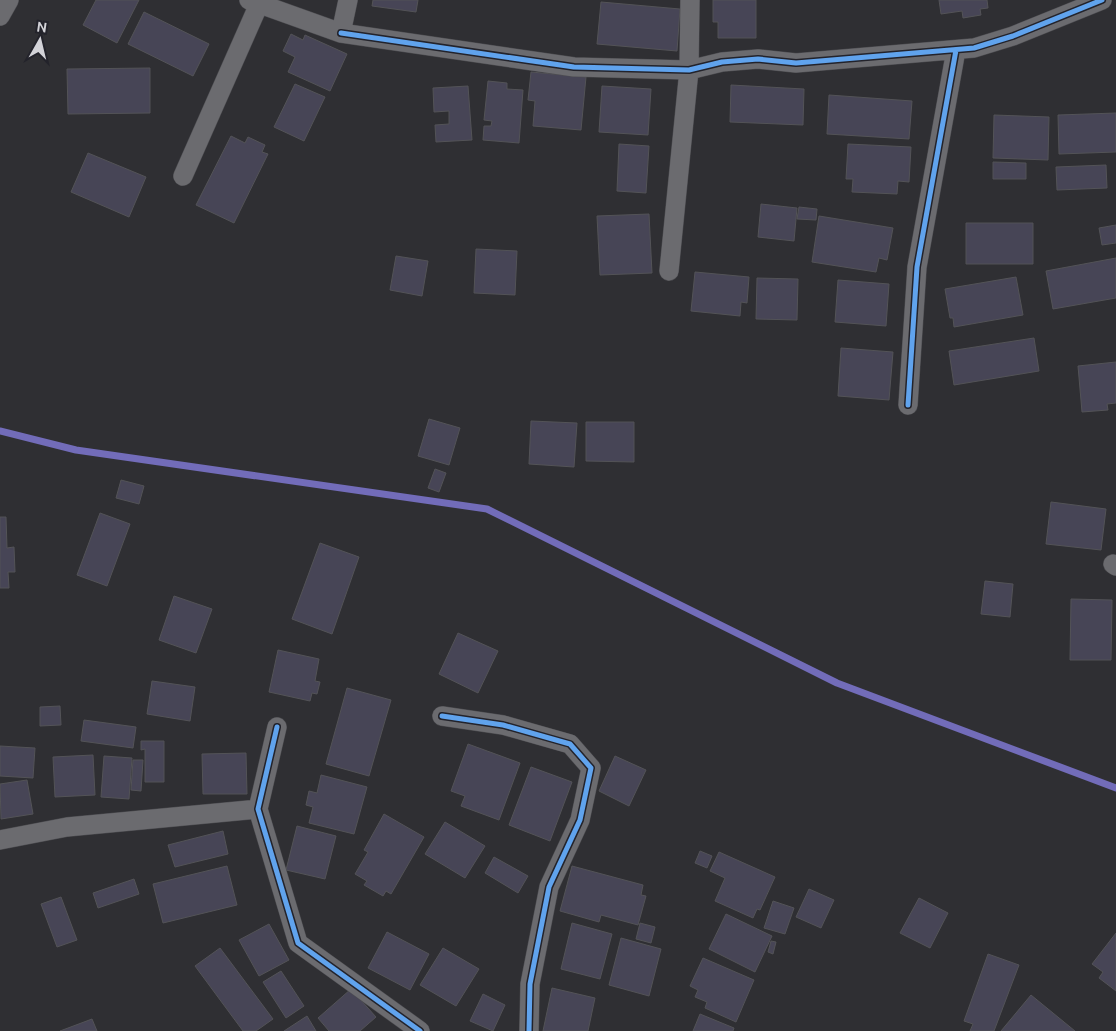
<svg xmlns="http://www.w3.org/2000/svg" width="1116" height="1031" viewBox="0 0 1116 1031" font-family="Ubuntu,sans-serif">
	<rect width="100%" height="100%" fill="#2f2f33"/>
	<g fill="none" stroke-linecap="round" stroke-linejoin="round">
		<path stroke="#726cb9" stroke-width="7" d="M0,431L76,450L487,509L837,683L1116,788"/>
	</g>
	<path fill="#474556" stroke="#535357" d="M96,0H139L117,43L83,25Z
		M373,0H418L416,12L372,6Z
		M713,0H756V38H718V22H713Z
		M939,0H987L988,8L980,9L981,15L963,18L962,11L941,14Z
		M601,2L680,9L677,51L597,44Z
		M144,12L209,44L193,76L128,44Z
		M291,34L303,40L305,35L347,54L330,91L288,72L295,57L283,51Z
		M150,68V113L68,114L67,69Z
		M531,72L586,77L581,130L533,126L535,101L528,100Z
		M488,81L507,83V89L523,90L519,143L483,140L484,126H491L492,121L484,120Z
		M295,84L325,97L304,141L274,127Z
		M731,85L804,89L803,125L730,122Z
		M468,86L472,140L436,142L435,125L449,124V111L434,112L433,88Z
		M602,86L651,89L648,135L599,132Z
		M829,95L912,101L909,139L827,134Z
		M1116,113V152L1059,154L1058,115Z
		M994,115L1049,117L1048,160L993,158Z
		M231,136L245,143L248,137L265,145L262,152L268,154L234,223L196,205Z
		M619,144L649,146L646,193L617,191Z
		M848,144L911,147L909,182L898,181L897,194L852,192L853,179H846Z
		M88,153L146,177L129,217L71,192Z
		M993,162L1026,163V179H993Z
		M1106,165L1107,188L1057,190L1056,167Z
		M761,204L797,208L794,241L758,237Z
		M799,207L817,209L816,220L797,219Z
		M649,214L652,273L600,275L597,216Z
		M819,216L893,228L887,260L879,258L876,272L812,262Z
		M966,223H1033V264H966Z
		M1116,225V243L1102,245L1099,228Z
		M476,249L517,251L515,295L474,293Z
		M396,256L428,261L422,296L390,290Z
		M1116,258V298L1053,309L1046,271Z
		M695,272L749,277L747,303L741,302L740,316L691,311Z
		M1016,277L1023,315L954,327L953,318H950L945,289Z
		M757,278L798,279L797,320L756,319Z
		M838,280L889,284L886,326L835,322Z
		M1034,338L1039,371L954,385L949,351Z
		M841,348L893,352L889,400L838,396Z
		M1116,362V403L1107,404L1108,410L1082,412L1078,366Z
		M429,419L460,428L449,465L418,456Z
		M531,421L577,423L574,467L529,464Z
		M586,422H634V462L586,461Z
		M435,469L446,473L439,492L428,488Z
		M121,480L144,486L139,504L116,498Z
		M1051,502L1106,509L1101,550L1046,544Z
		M100,513L130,524L107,586L77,575Z
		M0,517H6L7,548L14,547L15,572H8L9,588H0Z
		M320,543L359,557L332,634L292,619Z
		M985,581L1013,584L1010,617L981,614Z
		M174,596L212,609L196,653L159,640Z
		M1071,599L1112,600L1111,660H1070Z
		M458,633L498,651L478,693L439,674Z
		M278,650L319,659L315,681L320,682L317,694L312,693L310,701L269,692Z
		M152,681L195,687L190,721L147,714Z
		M347,688L391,700L369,776L326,764Z
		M60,706L61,725L40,726V707Z
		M84,720L136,727L133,748L81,741Z
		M141,741H164V782H145V749L141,750Z
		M468,744L520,763L499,820L461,806L465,796L451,791Z
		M0,746L35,748L33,778L0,776Z
		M246,753L247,794H203L202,754Z
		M93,755L95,795L55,797L53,757Z
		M104,756L132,758L129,799L101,797Z
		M615,756L646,770L629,806L599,791Z
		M133,760H143L141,791L131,790Z
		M531,767L572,782L550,841L509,825Z
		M321,775L367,787L354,834L309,823L313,807L306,805L309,791L317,793Z
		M27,780L33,814L1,819L0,784Z
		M384,814L424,837L391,894L386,891L383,896L364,885L367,881L355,874L368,852L364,850Z
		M445,822L485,846L465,878L425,854Z
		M297,826L336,836L325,879L286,870Z
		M223,831L228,854L175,867L168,845Z
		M700,851L712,856L707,868L695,863Z
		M719,852L775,877L760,910L757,909L753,918L715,901L725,878L710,871Z
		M494,857L528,876L518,893L485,873Z
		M227,866L237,905L163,923L153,884Z
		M572,866L643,885L641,895L646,896L638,925L601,915L599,922L560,911Z
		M134,879L139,894L98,908L93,893Z
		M809,889L834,900L821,928L796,917Z
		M61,897L77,940L57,947L41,904Z
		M919,898L948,913L930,948L900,933Z
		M773,901L794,908L785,934L764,928Z
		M726,914L772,936L755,972L709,949Z
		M572,923L612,934L600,979L561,969Z
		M640,923L655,927L651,943L636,939Z
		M269,924L289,960L259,976L239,940Z
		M387,932L429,954L410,990L368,968Z
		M1116,933V991L1099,978L1103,972L1092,964Z
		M621,938L661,949L649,996L609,985Z
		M771,941L776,942L773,954L768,952Z
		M220,948L273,1019L256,1031H243L195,966Z
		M443,948L479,969L456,1006L420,985Z
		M988,954L1019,965L994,1031H970L973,1024L964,1021Z
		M703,958L754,980L736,1022L705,1008L707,1002L695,997L698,990L690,986Z
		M281,971L304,1006L286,1018L263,982Z
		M552,988L595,998L588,1031H543Z
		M351,989L376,1017L360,1031H329L318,1018Z
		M483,994L505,1005L493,1031L470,1021Z
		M1031,995L1075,1031H1001Z
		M700,1014L734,1028L733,1031H693Z
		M307,1016L316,1031H284Z
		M92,1019L97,1031H60Z"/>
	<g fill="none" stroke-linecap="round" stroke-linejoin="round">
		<defs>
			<path id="minor" d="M249,0L341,33L348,0
				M0,16L9,0
				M341,33L574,67L689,70L722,62L758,59L796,63L974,48L1013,36L1102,0
				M183,176L259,4
				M669,271L689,70L690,0
				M908,405L917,267L956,50
				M1113,564L1116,566
				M442,716L503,725L570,744L591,768L580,820L549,887L530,984L529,1031
				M277,727L258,809L298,943L420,1031
				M0,840L67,827L258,809"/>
		</defs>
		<use href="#minor" stroke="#4c4c50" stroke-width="20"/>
		<use href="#minor" stroke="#6b6b6f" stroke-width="19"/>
		<defs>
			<path id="cycleway" d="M341,33L574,67L689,70L722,62L758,59L796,63L974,48L1013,36L1102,0
				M908,405L917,267L956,50
				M442,716L503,725L570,744L591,768L580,820L549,887L530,984L529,1031
				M277,727L258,809L298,943L420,1031"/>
		</defs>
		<use href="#cycleway" stroke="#23232b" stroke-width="8"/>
		<use href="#cycleway" stroke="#60a3ed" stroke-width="5"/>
	</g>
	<g transform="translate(40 40) rotate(8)" stroke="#23232b" stroke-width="4" paint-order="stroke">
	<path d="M0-4L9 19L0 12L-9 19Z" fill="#d3d3d8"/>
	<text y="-8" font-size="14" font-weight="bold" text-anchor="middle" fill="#d3d3d8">N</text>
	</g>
</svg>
